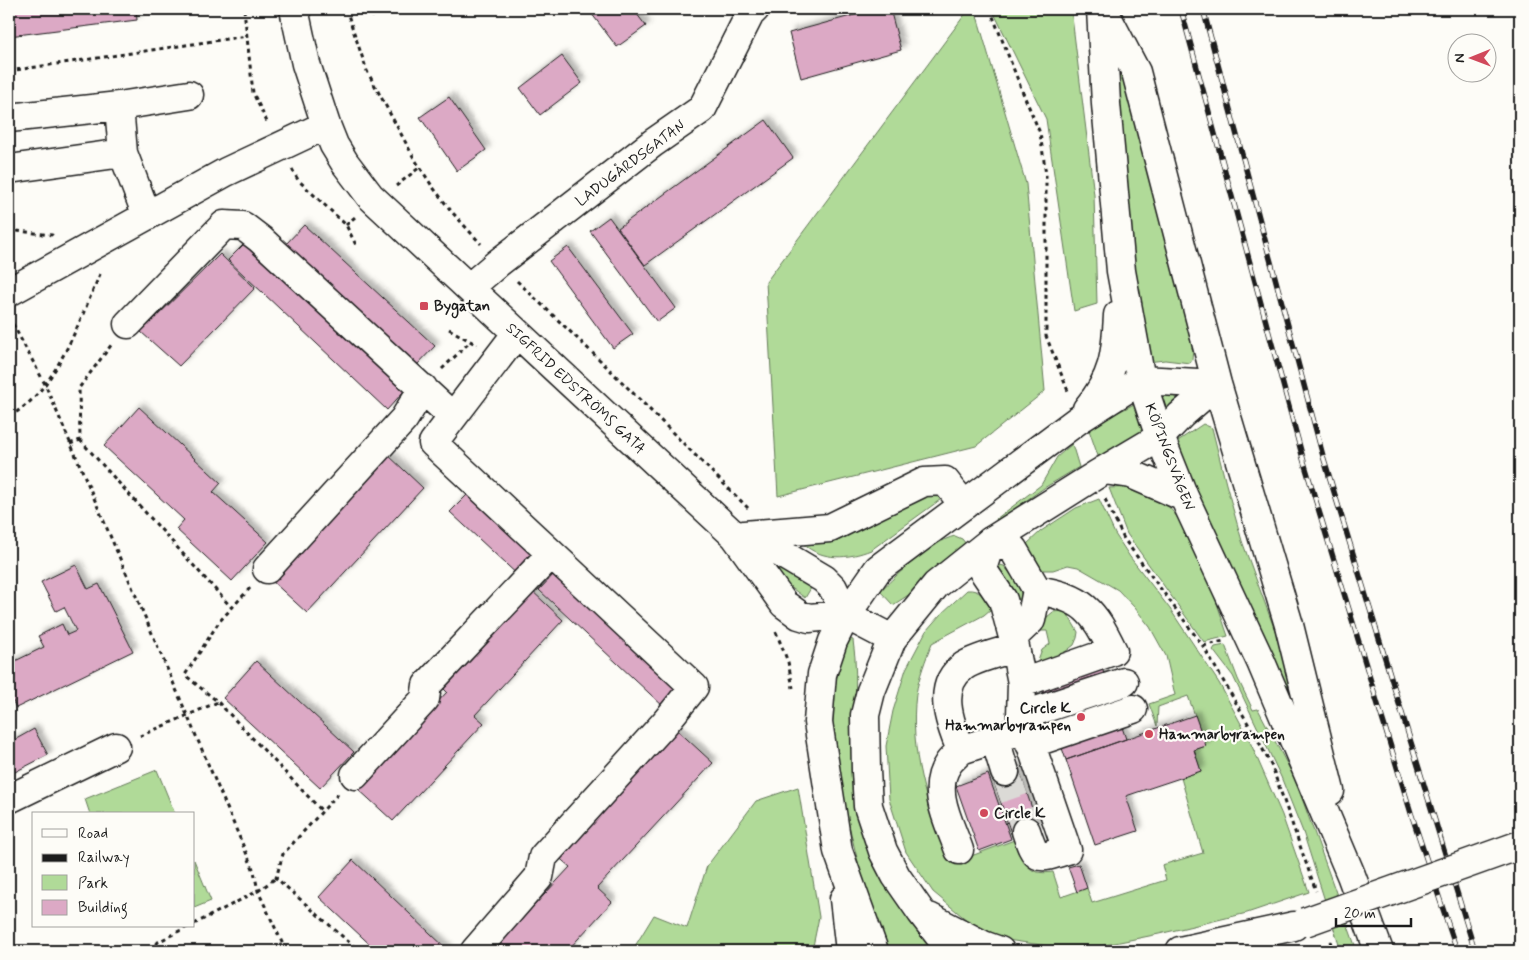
<svg xmlns="http://www.w3.org/2000/svg" width="1529" height="960" viewBox="0 0 1529 960" font-family="Mynerve,sans-serif">
	<defs>
		<filter id="shadow"><feDropShadow dx="4.5" dy="-4.5" stdDeviation="2.5" flood-color="#0004"/></filter>
	</defs>
	<rect width="100%" height="100%" fill="#fdfcf7"/>
	<filter id="ink" filterUnits="userSpaceOnUse"><feTurbulence type="fractalNoise" baseFrequency=".02" numOctaves="2"/><feDisplacementMap in="SourceGraphic" scale="10" xChannelSelector="R" yChannelSelector="G"/><feConvolveMatrix kernelMatrix="1 2 1 2 8 2 1 2 1" color-interpolation-filters="sRGB"/></filter>
	<g filter="url(#ink)">
		<path fill="#b0da98" stroke="#667b5a" d="M969,9H975L1026,184L1045,391L976,446L778,496L766,282Z
			M992,9H1071L1094,195L1097,304L1074,311L1046,119Z
			M1120,64L1193,347L1192,360L1190,363L1165,360L1147,362L1141,332L1115,67Z
			M1155,394L1174,395L1181,403L1164,423Z
			M1134,404L1137,407L1146,435L1098,456L1089,430L1107,418Z
			M1203,424L1212,428L1226,484L1242,541L1280,644L1292,693H1290L1172,445Z
			M1072,444L1079,467L1044,488L997,521L996,519L1041,485L1057,457Z
			M1132,487C1139,490 1148,491 1154,495C1192,517 1214,596 1228,636L1204,642L1127,534L1109,488Z
			M920,496L944,497L871,550C848,559 823,561 803,544L829,535Z
			M1099,499L1115,534L1130,557L1170,609L1219,683L1247,735L1282,815L1309,892L1247,913L1159,934L1100,946L1055,947L1007,940L968,921L933,892L906,852L889,799L886,746L893,711L906,669L926,631L940,615L967,590C980,589 985,597 991,609L984,615L932,643C926,659 919,676 916,694C909,750 926,805 948,856L963,859L1017,839C1025,862 1025,876 1053,872L1061,897L1087,888L1092,903L1166,880L1162,865L1203,853L1181,778L1201,771L1194,750L1206,746L1188,696L1158,707L1157,726L1149,704L1175,695L1166,656L1150,627L1135,608L1118,590L1078,567L1068,565L1053,570H1041L1030,557L1027,544L1041,531L1076,508Z
			M955,536L962,539L966,544L964,548L910,594L893,605L880,591C898,574 932,541 955,536Z
			M769,562L811,588L805,598L785,583Z
			M1000,565L1004,566L1019,584L1024,610H1022L1016,593L999,571Z
			M1062,611L1067,613L1078,632L1077,638L1074,645L1047,666L1038,661L1042,650L1050,644L1047,631H1041L1040,623L1053,612Z
			M849,639L853,640C860,685 851,731 852,776C852,819 870,862 894,897C907,916 926,934 941,951H884C867,896 851,842 841,785C836,755 830,726 834,694C836,675 842,658 849,639Z
			M1225,645L1238,679L1253,710L1258,709L1295,779L1357,951H1341L1303,832L1281,777L1233,676L1213,650L1215,647Z
			M157,770L175,814H90L85,799Z
			M798,787L819,917L812,951H632L654,915L687,928L707,866L756,801Z
			M194,860L211,901L194,908Z"/>
		<path fill="#dca9c5" stroke="#1c1c1c" filter="url(#shadow)" d="M9,9H136L137,20L9,36Z
			M370,9H401L372,17Z
			M588,9H633L646,26L617,47Z
			M876,9H890L901,50L801,78L789,33Z
			M562,56L582,83L540,115L520,88Z
			M449,97L486,150L457,171L420,117Z
			M766,120L793,158L645,265L618,228Z
			M609,217L676,308L657,322L590,231Z
			M304,225L435,346L416,366L285,245Z
			M245,243L404,391L387,410L228,260Z
			M568,247L633,334L613,348L549,261Z
			M220,254L255,288L179,366L141,332Z
			M139,407L221,483L213,492L268,542L232,581L176,529L184,520L104,446Z
			M387,454L423,488L307,613L271,580Z
			M468,494L539,560L521,578L450,512Z
			M76,565L88,589L99,584L133,651L16,708L11,697L9,698V664L44,647L38,636L62,624L67,635L76,631L64,607L56,611L41,582Z
			M554,574L680,692L665,708L539,590Z
			M529,588L563,620L475,715L484,723L393,821L357,788L447,692L440,685Z
			M256,661L354,752L320,788L223,698Z
			M1102,668L1126,739L1066,760L1042,689Z
			M1195,715L1206,746L1194,750L1201,771L1126,796L1138,831L1095,845L1066,760Z
			M674,727L713,763L597,888L612,902L567,951H492L570,867L556,855Z
			M34,729L48,755L9,775V743Z
			M1018,767L1038,826L1012,836L992,776Z
			M988,774L1011,839L979,851L956,786Z
			M353,860L449,951H377L319,897Z
			M1079,864L1087,888L1077,892L1068,867Z"/>
		<g fill="none" stroke-linecap="round" stroke-linejoin="round">
			<path stroke="#dbdad6" stroke-width="28" stroke-dasharray="28 14" stroke-linecap="butt" d="M1005,772L1026,831"/>
			<defs>
				<path id="minor" d="M294,9L306,64L326,125L334,145L345,163L370,196L735,536L784,604L799,615L809,618L846,615L833,588L824,579L777,551L735,536
					M119,106L189,95
					M9,118L119,106L123,153L147,216
					M9,169L123,153
					M470,287L498,263L653,143L702,109L750,14L755,9
					M9,292L226,172L326,125
					M128,324L224,225L243,226L260,239L452,416
					M744,535L830,528L924,482L945,481L964,505
					M267,569L404,419L423,388
					M1013,637L1031,620L1037,590C1084,598 1093,610 1113,651L1022,683L1013,637L1003,600L982,569L991,541L1013,549L1037,590
					M1015,648C1001,652 976,658 964,666C935,686 950,724 961,750L1025,729
					M1022,683L1021,716L1067,850C1037,860 1036,861 1026,831
					M1021,716L1124,682
					M995,739L1005,772
					M1030,744L1133,709
					M355,775L425,699L427,685L551,554
					M9,799L116,747
					M959,850C950,824 930,790 948,764C951,759 957,755 961,750
					M475,951L539,877L543,857L664,724L694,687L433,443L517,333"/>
				<path id="major" d="M1101,9L1106,104L1121,271L1141,380L1160,437L1184,497L1261,662L1351,875L1379,951
					M1105,13L1136,72L1217,384L1289,625L1330,791
					M1087,409C1114,377 1116,355 1118,315
					M1104,470L1131,474L1184,497
					M846,615L892,639
					M844,899L850,951
					M929,917L983,945L1000,951
					M874,951L838,851L818,722L822,674L833,641L846,615L878,569L1078,420L1141,380L1217,384
					M951,951L921,912L896,876L883,851L868,806L866,771L865,715L871,691L892,639L936,585L991,541L1096,475L1160,437L1181,415L1217,384
					M1180,951L1294,926"/>
			</defs>
			<use href="#minor" stroke="#1c1c1c" stroke-width="31"/>
			<use href="#major" stroke="#1c1c1c" stroke-width="31"/>
			<path stroke="#1c1c1c" stroke-width="3" stroke-dasharray="4 4" stroke-linecap="butt" d="M244,9L253,93L268,124
				M346,9L367,71L414,158L432,186L452,212L481,244
				M990,9L1023,93L1040,133L1046,175V336L1068,391
				M9,71L247,36
				M292,169L298,180L346,225L357,247
				M396,186L420,167
				M346,225L355,217
				M9,230L52,235L54,238
				M517,281L601,361L748,508
				M9,317L45,384L254,871L258,891L286,951
				M449,329L477,345
				M442,369L470,342
				M9,416C55,395 81,316 101,272
				M80,440L232,608
				M70,444L80,440L79,388L112,344
				M1105,499L1124,539L1203,646L1260,744L1272,767L1316,891
				M250,588L219,622L185,675L218,702L322,811
				M776,632L788,662L793,688
				M1203,646L1224,641
				M140,736L218,702
				M338,794L283,854L276,878L359,951
				M194,924L258,891L276,878
				M1330,941L1333,951
				M152,951L158,942L189,926"/>
			<use href="#minor" stroke="#fdfcf7" stroke-width="28"/>
			<use href="#major" stroke="#fdfcf7" stroke-width="28"/>
			<defs>
				<path id="rail" d="M1181,9L1304,462L1411,813L1457,951
					M1203,9L1323,456L1475,951"/>
			</defs>
			<use href="#rail" stroke="#1c1c1c" stroke-width="5.5"/>
			<use href="#rail" stroke="#fdfcf7" stroke-width="4" stroke-dasharray="11" stroke-linecap="butt"/>
			<defs>
				<path id="major-bridge" d="M1305,922L1520,845"/>
			</defs>
			<use href="#major-bridge" stroke="#1c1c1c" stroke-width="31" stroke-linecap="butt"/>
			<use href="#major-bridge" stroke="#fdfcf7" stroke-width="28"/>
		</g>
	</g>
	<g fill="#d1495b" stroke="#fdfcf7" stroke-width="2">
		<rect x="419" y="301" width="10" height="10" rx="2.5"/>
		<circle cx="1081" cy="717" r="5"/>
		<circle cx="1149" cy="734" r="5"/>
		<circle cx="984" cy="813" r="5"/>
	</g>
	<g text-anchor="middle" stroke-width="4.5" stroke-linejoin="round" paint-order="stroke">
		<g font-size="15" fill="#1c1c1c" stroke="#fdfcf7">
			<text transform="translate(630 163) rotate(-37)" y="5">LADUGÅRDSGATAN</text>
			<text transform="translate(576 388) rotate(43)" y="5">SIGFRID EDSTRÖMS GATA</text>
			<text transform="translate(1170 457) rotate(69)" y="5">KÖPINGSVÄGEN</text>
		</g>
		<g font-size="15" font-weight="bold" fill="#1c1c1c" stroke="#fdfcf7" text-anchor="start">
			<text x="434" y="311">Bygatan</text>
			<text x="1071" y="713" text-anchor="end">Circle K<tspan x="1071" dy="17">Hammarbyrampen</tspan></text>
			<text x="1159" y="739">Hammarbyrampen</text>
			<text x="994" y="818">Circle K</text>
		</g>
	</g>
	<rect width="1529" height="960" fill="none" stroke="#fdfcf7" stroke-width="30"/>
	<rect x="15" y="15" width="1499" height="930" fill="none" stroke="#1c1c1c" stroke-width="2" filter="url(#ink)"/>
	<rect x="32" y="812" width="162" height="115" fill="#fdfcf7" stroke="#a3a29f"/>
	<rect x="42" y="829" width="25" height="8" fill="#fdfcf7" stroke="#a3a29f"/>
	<text x="78" y="838" font-size="15" fill="#1c1c1c">Road</text>
	<rect x="42" y="854" width="25" height="8" fill="#1c1c1c" stroke="#a3a29f"/>
	<text x="78" y="862" font-size="15" fill="#1c1c1c">Railway</text>
	<rect x="42" y="875" width="25" height="15" fill="#b0da98" stroke="#a3a29f"/>
	<text x="78" y="888" font-size="15" fill="#1c1c1c">Park</text>
	<rect x="42" y="900" width="25" height="15" fill="#dca9c5" stroke="#a3a29f"/>
	<text x="78" y="912" font-size="15" fill="#1c1c1c">Building</text>
	<g transform="translate(1472 58) rotate(269)"><circle r="24" fill="#fdfcf7" stroke="#a3a29f"/>
	<path d="M0-4L9 19L0 12L-9 19Z" fill="#d1495b"/>
	<text y="-8" font-size="14" font-weight="bold" text-anchor="middle" fill="#1c1c1c">N</text>
	</g>
	<path d="M1336 918v8h75v-8" fill="none" stroke="#1c1c1c" stroke-width="2.5"/>
	<text x="1344" y="918" font-size="15" fill="#1c1c1c" stroke="#fdfcf7" stroke-width="4" paint-order="stroke">20 m</text>
</svg>
